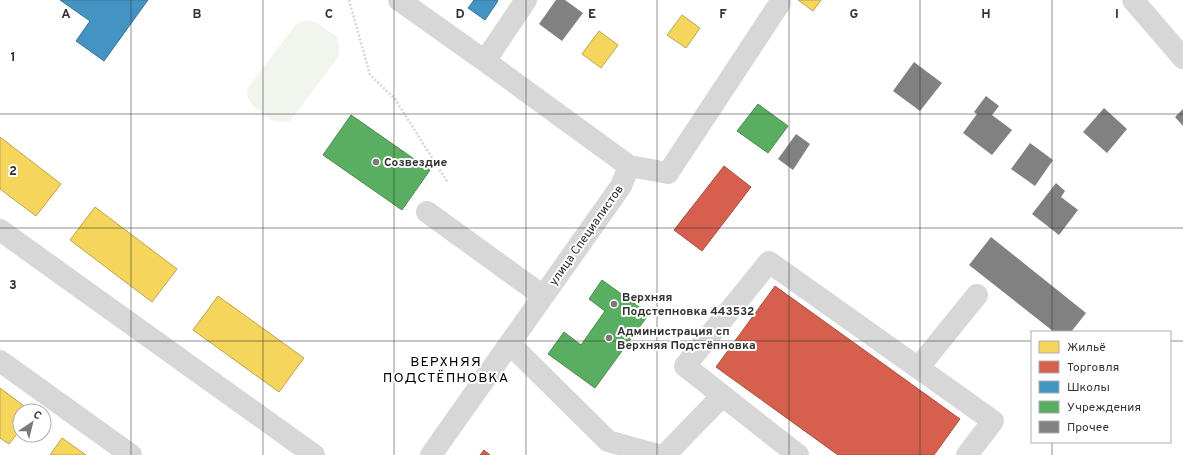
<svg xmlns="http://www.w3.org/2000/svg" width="1183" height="455" viewBox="0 0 1183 455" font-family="Overpass,sans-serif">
	<rect width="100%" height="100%" fill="#fff"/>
	<path fill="#f1f5ed" d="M306,20L316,22L337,37L339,46V56L290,121L282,122L271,120L253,106L248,98L247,89L296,24Z"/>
	<path fill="#f6d55c" stroke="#bca450" d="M798,0H821L813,11Z
		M682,15L700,28L686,48L667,35Z
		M599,31L618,45L601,68L582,54Z
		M0,137L61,184L36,216L0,189Z
		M95,207L177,269L152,302L70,240Z
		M218,296L304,358L279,392L193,330Z
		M0,388L31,411H20V430L9,444L0,438Z
		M62,438L86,455H50Z"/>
	<path fill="#d6604d" stroke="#a55245" d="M724,166L751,187L702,251L674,230Z
		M775,286L960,419L934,455H838L716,367Z
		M484,450L490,455H480Z"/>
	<path fill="#4393c3" stroke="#3e7698" d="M60,0H148L104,61L76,41L90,21Z
		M474,0H497L498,1L485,20L468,8Z"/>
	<path fill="#5aae61" stroke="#4e8953" d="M758,104L788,126L768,153L737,131Z
		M351,115L430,170L402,210L323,155Z
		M602,280L649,314L595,388L548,354L564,332L581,345L605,311L589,299Z"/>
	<path fill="#818181" d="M556,0H565L583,13L562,41L539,24Z
		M914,62L942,83L920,111L893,91Z
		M986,96L999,106L992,115L1012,130L992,155L963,133L977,114L974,112Z
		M1104,108L1127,129L1107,153L1083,132Z
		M1183,109V126L1175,117Z
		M796,134L810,144L793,170L778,159Z
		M1030,143L1053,160L1035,186L1011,169Z
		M1056,183L1065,191L1061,197L1078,210L1059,235L1032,214Z
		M991,237L1086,313L1071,332H1054L969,265Z"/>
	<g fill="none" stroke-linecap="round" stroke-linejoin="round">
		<path stroke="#d6d6d6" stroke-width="2.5" stroke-dasharray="2 2" stroke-linecap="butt" d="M349,0L370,75L395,99L448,183"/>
		<path stroke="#d7d7d7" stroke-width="22" d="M399,0L485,61L629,166L621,186L431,455
			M1133,0L1183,58
			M485,61L526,0
			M629,166L668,173L780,3
			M427,212L543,296
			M0,230L314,455
			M510,344L608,441L658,455
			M0,361L131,455
			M918,368L977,295
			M665,455L722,396
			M798,455L685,366L769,262L993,421L967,455"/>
	</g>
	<path fill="none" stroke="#333" stroke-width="1" stroke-opacity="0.55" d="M131,0V455M263,0V455M394,0V455M526,0V455M657,0V455M789,0V455M920,0V455M1052,0V332M0,114H1183M0,228H1183M0,341H1032M1170,341H1183M1052,442V455"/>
	<g fill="#7a7a7a" stroke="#fff" stroke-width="1.5">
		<circle cx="376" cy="162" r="4"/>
		<circle cx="614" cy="304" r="4"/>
		<circle cx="609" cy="338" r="4"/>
	</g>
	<g text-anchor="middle" stroke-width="4" stroke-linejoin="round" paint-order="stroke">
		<g font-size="12" font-weight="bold" fill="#333" stroke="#fff" text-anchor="start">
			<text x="384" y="166">Созвездие</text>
			<text x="622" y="301">Верхняя<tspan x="622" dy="14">Подстепновка 443532</tspan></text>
			<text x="617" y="335">Администрация сп<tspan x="617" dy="14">Верхняя Подстёпновка</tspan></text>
		</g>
		<g font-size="12" fill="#333" stroke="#fff">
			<text transform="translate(586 235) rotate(-55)" y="4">улица Специалистов</text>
		</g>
		<g font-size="14" letter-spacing="1" fill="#000" stroke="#fff">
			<text x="446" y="366">ВЕРХНЯЯ<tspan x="446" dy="16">ПОДСТЁПНОВКА</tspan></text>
		</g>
	</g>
	<g font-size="13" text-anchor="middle" font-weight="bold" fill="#333" stroke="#fff" stroke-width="4" stroke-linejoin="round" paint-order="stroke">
		<text x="66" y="18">A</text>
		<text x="197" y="18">B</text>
		<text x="329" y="18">C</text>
		<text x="460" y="18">D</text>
		<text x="592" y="18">E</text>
		<text x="723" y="18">F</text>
		<text x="854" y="18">G</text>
		<text x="986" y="18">H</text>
		<text x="1117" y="18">I</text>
		<text x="13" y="61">1</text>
		<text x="13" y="175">2</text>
		<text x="13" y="289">3</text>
	</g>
	<rect x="1031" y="331" width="140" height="112" fill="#ffffff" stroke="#adadad"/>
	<rect x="1039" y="341" width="20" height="12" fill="#f6d55c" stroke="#adadad"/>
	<text x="1067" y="351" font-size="12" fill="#333333">Жильё</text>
	<rect x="1039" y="361" width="20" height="12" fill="#d6604d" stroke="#adadad"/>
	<text x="1067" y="371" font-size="12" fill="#333333">Торговля</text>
	<rect x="1039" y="381" width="20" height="12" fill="#4393c3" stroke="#adadad"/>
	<text x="1067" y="391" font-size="12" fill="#333333">Школы</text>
	<rect x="1039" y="401" width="20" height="12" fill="#5aae61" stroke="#adadad"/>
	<text x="1067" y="411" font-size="12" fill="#333333">Учреждения</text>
	<rect x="1039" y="421" width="20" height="12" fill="#818181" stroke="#adadad"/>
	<text x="1067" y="431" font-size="12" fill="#333333">Прочее</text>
	<g transform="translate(32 423) rotate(35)"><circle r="19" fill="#ffffff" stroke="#adadad"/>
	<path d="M0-3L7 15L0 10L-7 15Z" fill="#7a7a7a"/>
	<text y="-6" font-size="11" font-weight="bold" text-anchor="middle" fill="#333333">С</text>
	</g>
</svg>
